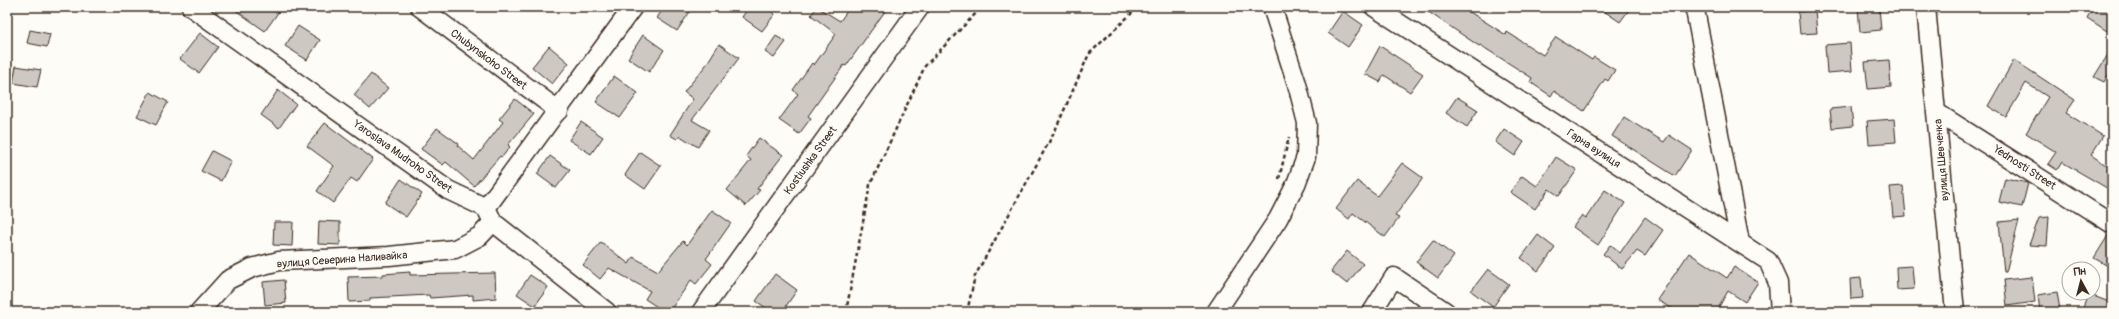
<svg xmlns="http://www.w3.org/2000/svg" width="2119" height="319" viewBox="0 0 2119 319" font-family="Pangolin,sans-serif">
	<rect width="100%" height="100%" fill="#fdfcf7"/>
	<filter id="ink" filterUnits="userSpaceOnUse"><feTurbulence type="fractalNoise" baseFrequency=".025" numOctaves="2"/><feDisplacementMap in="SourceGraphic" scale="8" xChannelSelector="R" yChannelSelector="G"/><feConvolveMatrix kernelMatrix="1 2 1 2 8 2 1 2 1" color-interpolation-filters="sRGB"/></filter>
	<g filter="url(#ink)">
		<path fill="#cdc8c2" stroke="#3b2a1e" d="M231,7H282L265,31Z
			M664,7H693L677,31L657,18Z
			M749,7H765L775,14L762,31L742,17Z
			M817,7L840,21L850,7H888L846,66L844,65L808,116L811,118L799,134L779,120L798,94L793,90L812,63L814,65L836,34L811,15Z
			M1421,7H1462L1506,35L1507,32L1543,55L1556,37L1592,60L1594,57L1615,70L1608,81L1605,79L1584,111L1554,91L1551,96L1530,82L1532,78L1480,45L1479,46Z
			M1598,7H1631L1620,22Z
			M1858,7H1879L1881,30L1860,32Z
			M2093,7H2112V23L2107,31L2087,18Z
			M1815,10L1817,33L1800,34L1798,12Z
			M1343,11L1363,25L1348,47L1328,33Z
			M298,26L320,40L307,60L285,46Z
			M30,30L50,34L47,47L27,43Z
			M200,33L218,47L199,73L180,59Z
			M643,35L664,50L649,72L628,58Z
			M776,36L786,42L774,58L765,52Z
			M1850,43L1852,71L1827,73L1825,45Z
			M719,44L739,58L692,120L709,130L698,147L680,136L677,139L670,135L693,99L684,92L706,65Z
			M549,46L569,63L552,84L532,67Z
			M1380,46L1423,74L1410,92L1384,75L1380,82L1365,74Z
			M2112,48V69L2104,82L2094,77Z
			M1889,60L1891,87L1868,89L1865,62Z
			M2014,60L2075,100L2066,113L2103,136L2091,155L2112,169V191L2062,162L2057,170L2048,164L2056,152L2026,133L2048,97L2026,83L2006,117L1988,106Z
			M16,66L41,70L37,87L13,83Z
			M371,74L388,88L370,109L354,95Z
			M614,76L638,93L620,118L596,102Z
			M278,90L296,104L279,128L261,115Z
			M150,92L168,102L156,125L137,116Z
			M1457,97L1478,110L1467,127L1446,113Z
			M515,99L534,114L508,145L510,147L502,157L500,156L474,186L446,162L443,165L421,149L437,128L459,144L458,146L474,160L503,122L499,119Z
			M1851,107L1853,126L1832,128L1830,109Z
			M1624,117L1664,142L1669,135L1692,150L1675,176L1612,136Z
			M1894,119L1896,142L1869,144L1867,121Z
			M581,122L603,137L591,154L569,140Z
			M325,123L373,159L357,182L351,178L333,203L317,191L334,166L307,146Z
			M1504,129L1524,142L1515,156L1495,142Z
			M759,138L783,155L757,189L760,190L746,206L727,190L751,160L746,156Z
			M212,151L231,161L221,181L201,171Z
			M640,152L661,166L645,189L625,175Z
			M550,156L570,170L556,188L537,174Z
			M1556,157L1577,170L1559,196L1549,189L1535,209L1510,192L1522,176L1537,186Z
			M1402,163L1423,178L1395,216L1399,218L1385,237L1353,213L1349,219L1336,209L1357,181L1377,196Z
			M2005,178L2028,183L2022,207L1999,202Z
			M401,179L422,194L406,217L385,203Z
			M1903,186L1906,216L1893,217L1890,187Z
			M1605,190L1625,203L1598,245L1573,227L1582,215L1586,218Z
			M712,210L731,223L706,259L712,264L696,284L691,280L669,312H665L645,299L650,291L609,268L600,279L583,265L601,242L629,264L633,257L658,271L683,241L687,245Z
			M1645,217L1663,230L1645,256L1637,251L1622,269L1603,254L1610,245L1620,253Z
			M2049,217L2047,246L2029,245L2039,218Z
			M2019,220L2006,272H2004L1999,222Z
			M319,221L340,222V245L318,244Z
			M274,222H293L292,246L273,245Z
			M2109,234H2112V256L2106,265L2094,258Z
			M1538,235L1555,248L1538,271L1521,258Z
			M1433,240L1454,256L1438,278L1416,262Z
			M1347,251L1363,264L1347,284L1331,271Z
			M1689,253L1727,278L1734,267L1758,282L1745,302L1728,291L1716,312H1678L1657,300Z
			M1912,266L1914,289L1897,290L1896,267Z
			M1488,269L1509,284L1493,307L1471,291Z
			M410,272V275L495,273L496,298L473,300V295L430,298L429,295L370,298V301L349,302L348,277L383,276V274Z
			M775,274L797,290L782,312H772L756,301Z
			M530,275L548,287L535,306L517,294Z
			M2032,277L2035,302L2007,306L2004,280Z
			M1861,278L1863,298L1851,299L1850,279Z
			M284,280L286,303L265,305L263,282Z
			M2057,292L2060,310L2040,312L2038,295Z
			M2088,294L2112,303L2110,312H2095L2083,308Z"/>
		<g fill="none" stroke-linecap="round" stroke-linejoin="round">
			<defs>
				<path id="minor" d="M191,7L448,190L486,208L493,222L607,312
					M420,7L559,111
					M1374,7L1768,261L1778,283L1780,312
					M1693,7L1695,10L1740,242
					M1926,7L1955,312
					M1936,112L2112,224
					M486,208L633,7
					M199,312L228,280L252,268L279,261L389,256L455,249L480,236L493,222
					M701,312L920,7
					M1216,312L1278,219L1296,184L1306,157L1307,123L1297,84L1272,7
					M1372,312L1394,277L1446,312"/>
			</defs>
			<use href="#minor" stroke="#3b2a1e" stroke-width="21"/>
			<path stroke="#3b2a1e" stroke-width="2.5" stroke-dasharray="4 3" stroke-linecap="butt" d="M1279,179L1289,137
				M846,312L870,185L925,66L982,7
				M967,312L975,276L1054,133L1089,54L1131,14L1135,7"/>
			<use href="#minor" stroke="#fdfcf7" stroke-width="18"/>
		</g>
	</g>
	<g text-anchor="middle" stroke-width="3" stroke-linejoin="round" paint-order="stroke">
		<g font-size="11" fill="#3b2a1e" stroke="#fdfcf7">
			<text transform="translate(489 59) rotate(37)" y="4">Chubynskoho Street</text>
			<text transform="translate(1594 148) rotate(33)" y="4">Гарна вулиця</text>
			<text transform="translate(403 156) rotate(35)" y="4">Yaroslava Mudroho Street</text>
			<text transform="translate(810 160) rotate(-54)" y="4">Kostiushka Street</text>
			<text transform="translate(1941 160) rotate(-95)" y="4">вулиця Шевченка</text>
			<text transform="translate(2025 167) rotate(33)" y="4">Yednosti Street</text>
			<text transform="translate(342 259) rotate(-4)" y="4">вулиця Северина Наливайка</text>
		</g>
	</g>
	<rect width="2119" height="319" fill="none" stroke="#fdfcf7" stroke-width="24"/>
	<rect x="12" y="12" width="2095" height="295" fill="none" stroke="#3b2a1e" stroke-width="1.5" filter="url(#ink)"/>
	<g transform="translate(2081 281) rotate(353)"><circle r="19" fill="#fdfcf7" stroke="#afa8a0"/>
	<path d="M0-3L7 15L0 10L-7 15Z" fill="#3b2a1e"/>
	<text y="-6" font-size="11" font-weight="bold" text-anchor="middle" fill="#3b2a1e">Пн</text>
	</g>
</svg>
